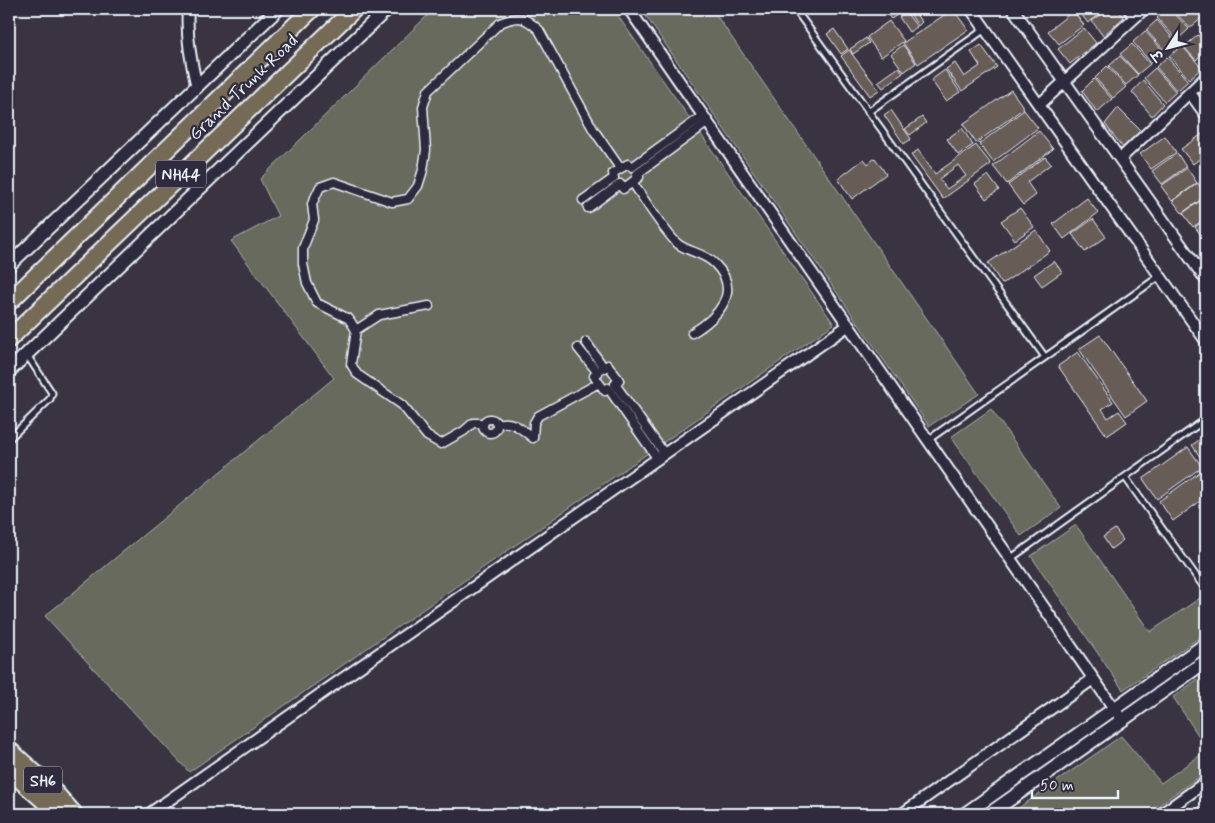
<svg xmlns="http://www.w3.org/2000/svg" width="1215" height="823" viewBox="0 0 1215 823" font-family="Mynerve,'Playpen Sans Deva',sans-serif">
	<rect width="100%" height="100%" fill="#3a3442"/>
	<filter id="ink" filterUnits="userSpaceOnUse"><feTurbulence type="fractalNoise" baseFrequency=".02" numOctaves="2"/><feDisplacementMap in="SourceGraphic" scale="10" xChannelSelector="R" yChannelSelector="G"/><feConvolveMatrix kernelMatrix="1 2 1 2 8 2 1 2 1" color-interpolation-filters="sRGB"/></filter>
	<g filter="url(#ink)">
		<path fill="#686b5d" stroke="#a8aeaa" d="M434,9H613L834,324L189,772L45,616L334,378L231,241L278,216L260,179Z
			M641,9H712L979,394L929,426Z
			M991,409L1061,508L1021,536L951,437Z
			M1076,525L1150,632L1200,598L1206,607V633L1123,690L1031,556Z
			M1206,673V747L1173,697Z
			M1121,736L1161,783L1206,751V772L1146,814H1010Z"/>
		<path fill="#685b57" stroke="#e8f1f8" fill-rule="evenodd" d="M883,9H906L891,19Z
			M907,9H926L917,16L922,22L918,26Z
			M953,9L968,30L918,64L903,43Z
			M1077,9H1107L1088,23Z
			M1109,9H1117L1124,17L1103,36L1092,21Z
			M1167,9H1170L1189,29L1177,40L1157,18Z
			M1172,9H1196L1203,17L1190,28Z
			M1073,11L1084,25L1059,44L1048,31Z
			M906,12L917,27L909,32L899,17Z
			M1157,20L1176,42L1165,51L1146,30Z
			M889,21L904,41L881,57L867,37Z
			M1084,28L1096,43L1070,64L1058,49Z
			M834,29L848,49L841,54L827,34Z
			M1145,31L1164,52L1151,63L1133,42Z
			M1198,35L1206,44V50L1196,60L1184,47Z
			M866,38L869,43L853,54L850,49Z
			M1132,44L1150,64L1138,74L1120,54Z
			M903,45L916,63L904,72L891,54Z
			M981,45L997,67L962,91L946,69L955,63L964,77L980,66L971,52Z
			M1182,46L1202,68L1189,79L1169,56Z
			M849,50L879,90L870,96L841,56Z
			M1120,56L1138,75L1126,85L1109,66Z
			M1167,57L1188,81L1177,91L1156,67Z
			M1107,66L1126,87L1113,98L1095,78Z
			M899,67L903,73L883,88L878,82Z
			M1155,68L1176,92L1165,102L1144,78Z
			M945,70L960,92L946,101L931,80Z
			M1094,79L1112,99L1097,112L1082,91Z
			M1143,80L1163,104L1152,116L1132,92Z
			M1011,90L1024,108L976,143L963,124Z
			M1118,108L1141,131L1123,148L1105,124Z
			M891,110L911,139L904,144L884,115Z
			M1024,110L1038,128L993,162L979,144Z
			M922,117L926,123L910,135L905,129Z
			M962,128L973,145L958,155L947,139Z
			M1039,131L1053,149L1007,184L993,166Z
			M1205,132L1206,154L1193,164L1181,149Z
			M1165,136L1176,152L1151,169L1140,154Z
			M976,145L991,164L943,199L911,155L918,150L935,174ZM958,165L966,176L947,189L939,179Z
			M1177,153L1186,167L1162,184L1152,171Z
			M1045,157L1051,164L1027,182L1036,195L1023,205L1008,185Z
			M875,158L886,174L852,199L838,179L864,159L868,164Z
			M1187,168L1197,183L1172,201L1161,186Z
			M988,175L999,190L986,199L975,184Z
			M1198,183L1206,196L1182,213L1173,201Z
			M1206,197V218L1193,227L1183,213Z
			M1087,198L1098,213L1064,239L1053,224Z
			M1020,208L1034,227L1015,240L1001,221Z
			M1093,219L1106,237L1085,252L1072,234Z
			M1206,219V240L1205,241L1195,227Z
			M1036,230L1050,251L1002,284L988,263Z
			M1054,261L1062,272L1042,286L1034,275Z
			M1100,335L1147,401L1126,416L1079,349Z
			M1078,352L1113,402L1102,409L1108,418L1119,411L1127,422L1107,436L1058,366Z
			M1206,435V466L1192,445Z
			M1188,447L1202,467L1157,499L1143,479Z
			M1204,469L1206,473V497L1173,521L1159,501Z
			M1115,529L1123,540L1111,549L1103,537Z
			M1205,805L1206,814H1193Z"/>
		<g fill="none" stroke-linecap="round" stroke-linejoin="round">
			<defs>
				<path id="service" d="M795,9L1045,357
					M868,112L985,29
					M9,439L50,399L52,393L27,355
					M928,440L1160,276
					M1125,477L1206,590
					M1010,559L1206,419"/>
				<path id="pedestrian" d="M632,182C643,197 665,233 678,244C688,252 705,253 715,264C743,292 717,318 692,333
					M583,200L614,178L613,173L628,164L632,167L704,115
					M588,208L620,184L623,189L639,177L637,174L708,122
					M429,306L379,315L356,330L349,319L317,303L307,283L303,264V248L314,220L312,204L320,187L334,182L392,202L408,199L418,186L423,170L426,150L423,107L428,91L500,23C519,15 524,16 539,30L593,129L620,168
					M356,330L351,364L357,374L402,405L427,436L441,444L464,431L473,423H481L483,425
					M586,342L604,368L608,365L619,380L615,384L664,453
					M578,348L598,373L594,376L605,391L608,388L657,458
					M483 426a7 7 0 1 1 14 0a7 7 0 1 1-14 0Z
					M497,424C512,419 521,429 533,438L534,423L538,416L599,383"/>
				<path id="minor" d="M188,9C186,36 191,61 197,88
					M629,9L1122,720
					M971,9L1206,341
					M1013,9L1206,280
					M1129,9L1135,17
					M1190,93L1206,115
					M1039,105L1144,9
					M1120,159L1206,77
					M149,814L849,325
					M902,814L1093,679
					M1161,814L1206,782"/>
				<path id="tertiary" d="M9,265L278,9
					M9,371L387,9
					M965,814L1206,644
					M989,814L1206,661"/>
				<path id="primary" d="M9,750L48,785L74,814
					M9,770L59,814"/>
				<path id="trunk" d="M9,302L312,9
					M9,339L354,9"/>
			</defs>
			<use href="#service" stroke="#e8f1f8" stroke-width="9"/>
			<use href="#pedestrian" stroke="#e8f1f8" stroke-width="11"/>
			<use href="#minor" stroke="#e8f1f8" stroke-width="14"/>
			<use href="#tertiary" stroke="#e8f1f8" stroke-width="16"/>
			<use href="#primary" stroke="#e8f1f8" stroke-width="20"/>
			<use href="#trunk" stroke="#e8f1f8" stroke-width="20"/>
			<use href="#service" stroke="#2f2a3d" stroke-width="5"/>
			<use href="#pedestrian" stroke="#2f2a3d" stroke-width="8"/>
			<use href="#minor" stroke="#2f2a3d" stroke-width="10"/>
			<use href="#tertiary" stroke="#2f2a3d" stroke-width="12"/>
			<use href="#primary" stroke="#746b55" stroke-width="16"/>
			<use href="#trunk" stroke="#746b55" stroke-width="16"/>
		</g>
	</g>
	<g text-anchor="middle" stroke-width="4.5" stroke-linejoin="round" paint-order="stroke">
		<g fill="#2f2a3d" stroke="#b0b5c0" stroke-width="1">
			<rect x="156" y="160.5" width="50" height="27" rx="4"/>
			<rect x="24" y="766.5" width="38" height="27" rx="4"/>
		</g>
		<g font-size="16" font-weight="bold" fill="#e8f1f8">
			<text x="181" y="180">NH44</text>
			<text x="43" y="786">SH6</text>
		</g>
		<g font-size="18" fill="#e8f1f8" stroke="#2f2a3d">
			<text transform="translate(243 87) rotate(-44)" y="6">Grand Trunk Road</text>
		</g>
	</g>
	<rect width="1215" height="823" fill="none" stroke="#2f2a3d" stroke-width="30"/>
	<rect x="15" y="15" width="1185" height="793" fill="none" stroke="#e8f1f8" stroke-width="2" filter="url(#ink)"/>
	<g transform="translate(1168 48) rotate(234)" stroke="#2f2a3d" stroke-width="4" paint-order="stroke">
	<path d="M0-4L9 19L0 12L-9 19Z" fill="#e8f1f8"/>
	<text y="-8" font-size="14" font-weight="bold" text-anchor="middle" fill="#e8f1f8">उ</text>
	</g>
	<path d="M1032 790v8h86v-8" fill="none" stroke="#e8f1f8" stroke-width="2.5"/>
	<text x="1040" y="790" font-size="15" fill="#e8f1f8" stroke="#2f2a3d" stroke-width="4" paint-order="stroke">50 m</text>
</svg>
